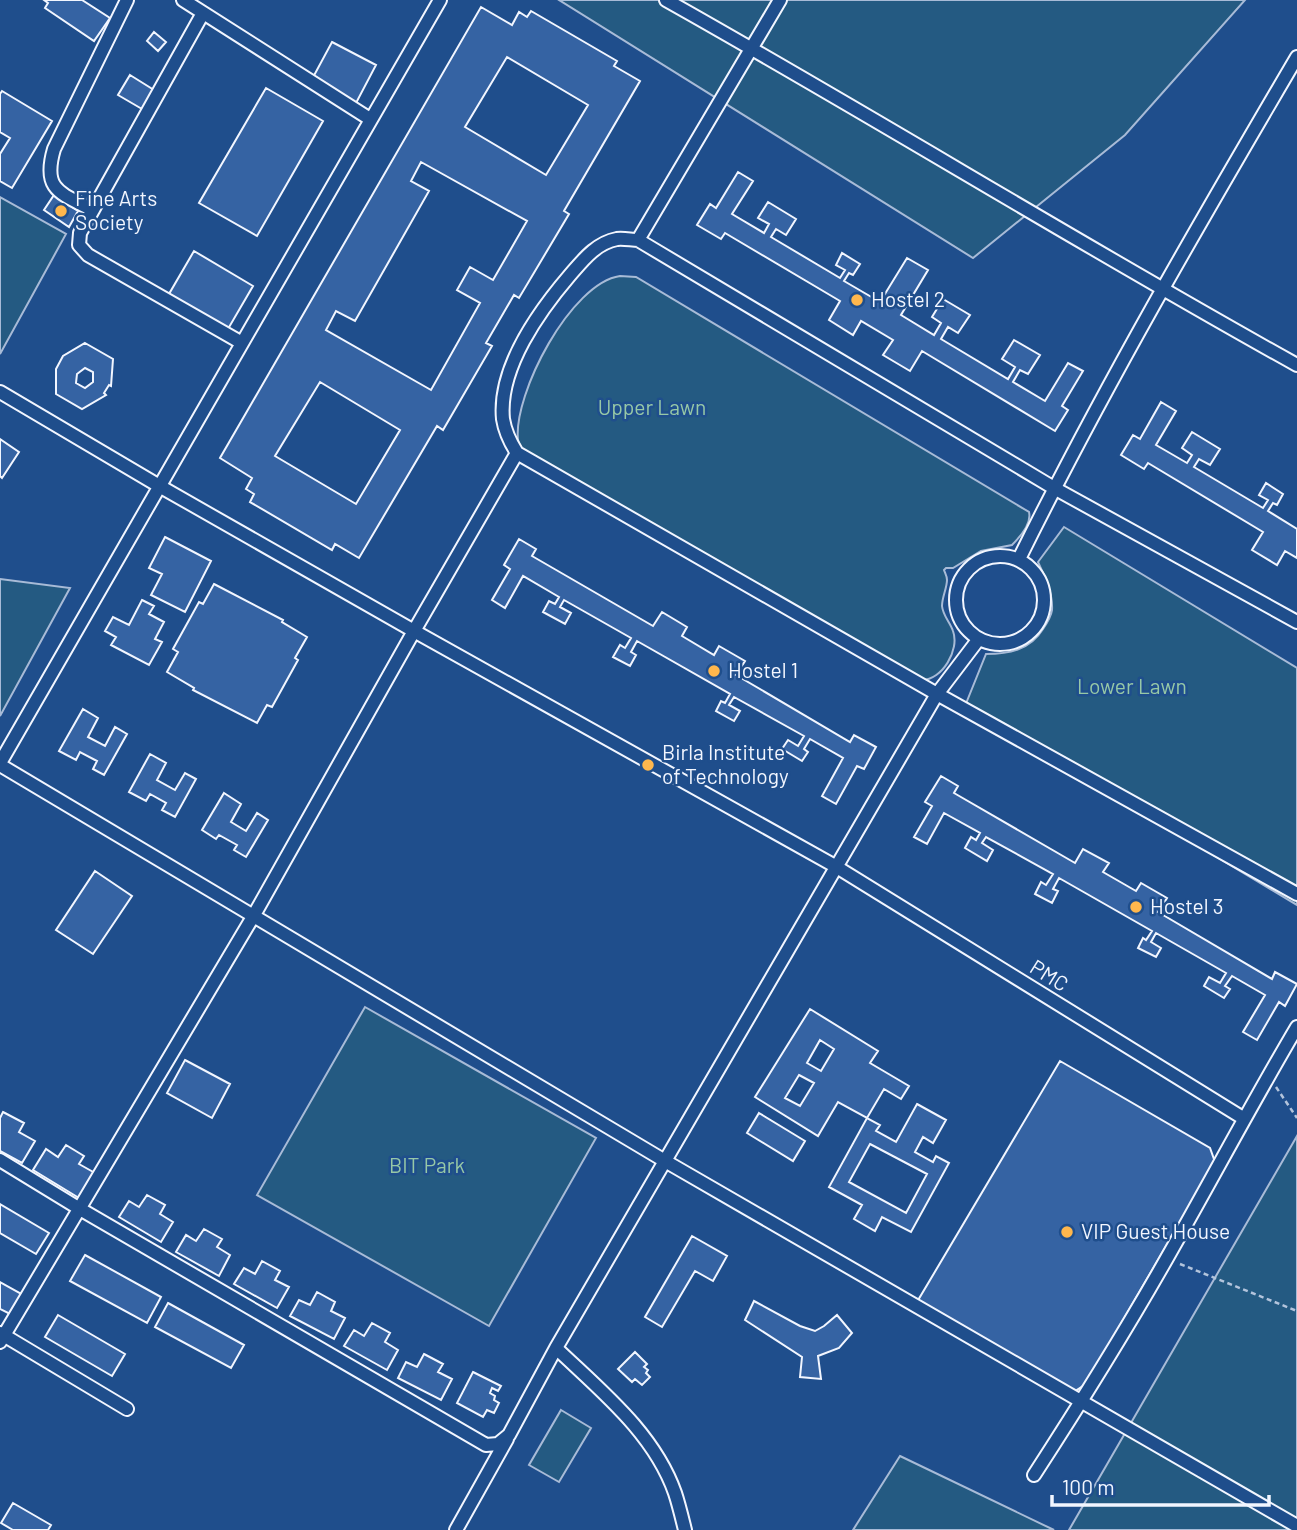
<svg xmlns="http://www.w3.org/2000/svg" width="1297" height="1530" viewBox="0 0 1297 1530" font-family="Barlow,sans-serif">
	<rect width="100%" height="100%" fill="#1f4e8c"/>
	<path fill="#245a82" stroke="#a8bbd7" stroke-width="2" d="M559,0H1245L1125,135L973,258Z
		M0,197L66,234L0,354Z
		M620,276L636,277L1029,512C1032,524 1020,537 1012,545L981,551L953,568H946L944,570C945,573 947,576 947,580C947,588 942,597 942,606C943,616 950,622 953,631C960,650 942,680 922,680L524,455C522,450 519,445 518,440C513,394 571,283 620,276Z
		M1064,527L1297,668V905L965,706L986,654C1009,654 1030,650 1043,629C1047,623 1051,617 1052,610C1053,593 1045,577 1038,562Z
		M0,579L70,588L0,716Z
		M365,1007L596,1138L489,1326L257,1195Z
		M1297,1136V1530H1069Z
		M561,1410L591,1428L559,1482L529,1465Z
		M900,1456L1054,1530H853Z"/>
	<path fill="#3563a3" stroke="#f2f6ff" stroke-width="2" fill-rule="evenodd" d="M44,0H82L110,18L94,41L45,8L48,3Z
		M481,7L512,25L519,12L527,17L531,11L617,61L614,66L640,81L564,211L569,214L519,298L514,295L486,343L492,346L443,430L437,426L359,558L335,544L332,550L250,502L254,494L246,489L252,478L220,458ZM507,57L588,105L546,175L465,127ZM421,162L527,221L493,280L470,267L457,290L480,303L431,390L326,330L336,311L355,321L429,191L411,181ZM320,382L400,430L356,504L275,456Z
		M154,32L166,42L158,51L147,41Z
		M332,42L376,65L355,105L311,81Z
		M130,75L154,90L142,109L118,95Z
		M266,88L323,121L257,236L199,203Z
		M2,91L52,121L12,188L0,181V154L10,138L0,132V94Z
		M738,172L753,181L732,214L764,233L769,224L758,218L768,202L796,219L786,235L776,229L771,237L840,278L845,270L836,265L842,253L860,264L853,275L849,273L844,281L880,302L907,258L928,270L901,315L934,335L941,323L932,317L943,299L970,315L958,333L948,327L941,339L1008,379L1015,367L1002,359L1014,340L1040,355L1028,374L1020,370L1013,382L1045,401L1068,363L1083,371L1062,406L1068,410L1055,431L922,351L910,371L883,355L893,340L861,321L853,335L829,320L840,301L725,233L721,239L697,225L710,204L716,208Z
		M54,195L78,211L69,227L44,210Z
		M194,251L253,286L228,329L169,294Z
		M85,343L113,359L111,386L109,385L104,393L106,395L82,409L56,394V369L63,356ZM85,368L93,372V382L85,388L76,383L77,374Z
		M1161,402L1176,411L1156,445L1187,463L1192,455L1182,448L1192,432L1220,449L1210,465L1199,459L1194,467L1263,508L1268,500L1259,495L1266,483L1283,494L1277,505L1273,503L1268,511L1297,529V558L1285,551L1277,565L1252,550L1263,532L1148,463L1144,469L1121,455L1133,435L1140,439Z
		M0,439L19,452L2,478L0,476Z
		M165,537L211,561L185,612L151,595L162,574L149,568Z
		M519,539L536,549L532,556L653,626L662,612L687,627L682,636L714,655L719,646L745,661L736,675L850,742L854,735L876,747L864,769L857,766L836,804L822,796L843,758L810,739L804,749L808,752L802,761L782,749L788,740L798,746L804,736L734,697L729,705L740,711L734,721L716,711L721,701L725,703L730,694L637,641L631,652L636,655L630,666L613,657L620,645L625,648L631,638L564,600L560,607L571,613L565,624L543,612L549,601L555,604L559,597L523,576L505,608L492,600L510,569L504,565Z
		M214,584L283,620L282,622L307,637L295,658L298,660L272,707L267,705L257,723L193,690L194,688L167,672L178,652L173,649L199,602L203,604Z
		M142,600L154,606L149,614L164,622L155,639L162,642L149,665L111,645L116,637L105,631L113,617L129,625Z
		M83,709L98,718L88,737L105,746L115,727L127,734L104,775L93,769L97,761L80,752L76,760L59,751Z
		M150,754L166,763L157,780L175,790L185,773L196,779L175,817L162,810L166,803L150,794L146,801L129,792Z
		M941,776L958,786L954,793L1075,863L1083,849L1109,863L1103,872L1136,891L1141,883L1167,898L1158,912L1272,979L1275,972L1297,984L1285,1006L1279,1002L1257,1040L1243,1032L1265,995L1232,976L1225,986L1230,989L1224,998L1204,986L1209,977L1220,983L1226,973L1156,933L1151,942L1161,948L1156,957L1138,948L1143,938L1146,940L1152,931L1059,878L1053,889L1058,891L1052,903L1035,894L1041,882L1046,885L1053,874L986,837L982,843L993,850L987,861L965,848L971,837L976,840L980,833L944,813L927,844L914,837L932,806L925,802Z
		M224,793L241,804L231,822L246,831L257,813L268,820L246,857L234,850L237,845L219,835L216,839L202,830Z
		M95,871L132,896L93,954L56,930Z
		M810,1009L878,1051L870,1063L909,1086L901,1099L884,1089L867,1118L838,1102L818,1136L755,1097ZM820,1040L834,1049L821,1071L807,1063ZM799,1075L814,1083L800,1106L785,1098Z
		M185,1060L230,1084L212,1118L167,1093Z
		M1060,1061L1210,1148L1215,1162L1086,1384L1072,1393L917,1302Z
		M917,1104L946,1120L933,1143L923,1137L915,1152L933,1162L936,1156L949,1163L911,1232L882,1217L875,1231L854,1219L862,1205L829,1187L867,1118L880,1125L876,1131L896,1142ZM870,1144L927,1174L906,1213L849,1182Z
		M3,1112L24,1123L19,1132L35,1141L22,1163L0,1151V1118Z
		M759,1113L805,1141L793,1161L747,1133Z
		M66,1145L84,1156L79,1164L95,1173L79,1198L33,1170L46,1149L58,1157Z
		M147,1195L165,1205L160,1214L173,1222L161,1242L119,1217L129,1201L139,1207Z
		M0,1204L49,1233L36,1254L0,1233Z
		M204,1229L222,1239L217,1247L230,1255L219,1276L176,1252L186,1235L196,1241Z
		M692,1236L727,1256L713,1281L695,1271L662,1327L645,1317Z
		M85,1255L161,1297L147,1323L70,1281Z
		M262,1261L280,1271L275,1280L289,1287L277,1308L234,1284L244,1268L255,1274Z
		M0,1282L23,1295L12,1315L0,1309Z
		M317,1292L335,1302L331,1311L345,1318L334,1339L290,1316L299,1300L310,1305Z
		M754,1301L800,1326L815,1331L824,1326L837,1315L852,1333L839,1348L818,1356L821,1379L800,1377L802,1357L745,1320Z
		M168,1303L244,1345L231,1368L155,1327Z
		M58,1315L125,1354L112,1376L45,1337Z
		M372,1323L390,1333L385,1342L398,1350L387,1370L344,1346L354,1330L364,1336Z
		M635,1352L647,1364L644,1367L648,1370L646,1373L650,1377L642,1385L635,1379L632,1382L618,1369Z
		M424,1354L443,1364L438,1372L452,1379L441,1400L398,1378L406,1362L417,1367Z
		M473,1372L501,1386L498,1391L492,1388L490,1393L495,1396L494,1400L499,1403L494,1413L487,1410L483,1417L457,1403Z
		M13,1503L51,1525L48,1530H13L1,1523Z"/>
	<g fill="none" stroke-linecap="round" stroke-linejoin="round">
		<defs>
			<path id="street" d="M183,0L370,119
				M666,0C878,119 1084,247 1297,365
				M203,13L80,233L79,245L88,255L242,343
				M93,210C60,193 42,190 54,149L127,0
				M638,240L780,0
				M0,392L161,487L414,631L835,866L1243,1118
				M956 600a44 44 0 1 1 88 0a44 44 0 1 1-88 0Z
				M1019,559C1104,387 1200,222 1297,57
				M1297,622L1054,488L638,240C632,240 623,238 617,239C596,243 583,260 570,275C540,310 498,368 503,419C505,432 510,442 517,453L937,694L1297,894
				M0,763L440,0
				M0,765L665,1161L1297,1526
				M0,1160L80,1209L486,1445L498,1444L509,1435L556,1348L937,694L978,640
				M0,1333L127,1409
				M0,1342L254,915L414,631L517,453
				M556,1348C601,1391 654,1433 675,1493C679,1505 682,1518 685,1530
				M1034,1475C1080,1404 1125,1332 1167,1258C1211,1181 1252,1103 1297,1027
				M456,1530L507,1439"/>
		</defs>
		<use href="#street" stroke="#f2f6ff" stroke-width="16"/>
		<path stroke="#b3c4dc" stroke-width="2.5" stroke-dasharray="5 3.5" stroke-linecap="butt" d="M1276,1087L1297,1118
			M1180,1264L1297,1311"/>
		<use href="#street" stroke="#1f4e8c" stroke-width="12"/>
	</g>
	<g fill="#ffb74d" stroke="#1f4e8c" stroke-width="2.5">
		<circle cx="61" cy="211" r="7"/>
		<circle cx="857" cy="300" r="7"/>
		<circle cx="714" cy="671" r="7"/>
		<circle cx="648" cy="765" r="7"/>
		<circle cx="1136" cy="907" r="7"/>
		<circle cx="1067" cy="1232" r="7"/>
	</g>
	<g text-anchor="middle" stroke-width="5" stroke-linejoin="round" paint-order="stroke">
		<g font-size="21" fill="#f2f6ff" stroke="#1f4e8c" text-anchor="start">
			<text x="75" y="206">Fine Arts<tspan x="75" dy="24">Society</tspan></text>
			<text x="871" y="307">Hostel 2</text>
			<text x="728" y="678">Hostel 1</text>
			<text x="662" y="760">Birla Institute<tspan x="662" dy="24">of Technology</tspan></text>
			<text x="1150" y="914">Hostel 3</text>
			<text x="1081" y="1239">VIP Guest House</text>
		</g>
		<g font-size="21" fill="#97c8a6" stroke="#1f4e8c">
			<text x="652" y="415">Upper Lawn</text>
			<text x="1132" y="694">Lower Lawn</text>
			<text x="427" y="1173">BIT Park</text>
		</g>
		<g font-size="21" fill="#f2f6ff" stroke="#1f4e8c">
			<text transform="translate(1049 976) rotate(32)" y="7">PMC</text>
		</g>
	</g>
	<path d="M1052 1495v10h217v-10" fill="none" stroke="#f2f6ff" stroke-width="3.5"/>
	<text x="1062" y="1495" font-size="21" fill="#f2f6ff" stroke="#1f4e8c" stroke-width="5" paint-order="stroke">100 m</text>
</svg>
